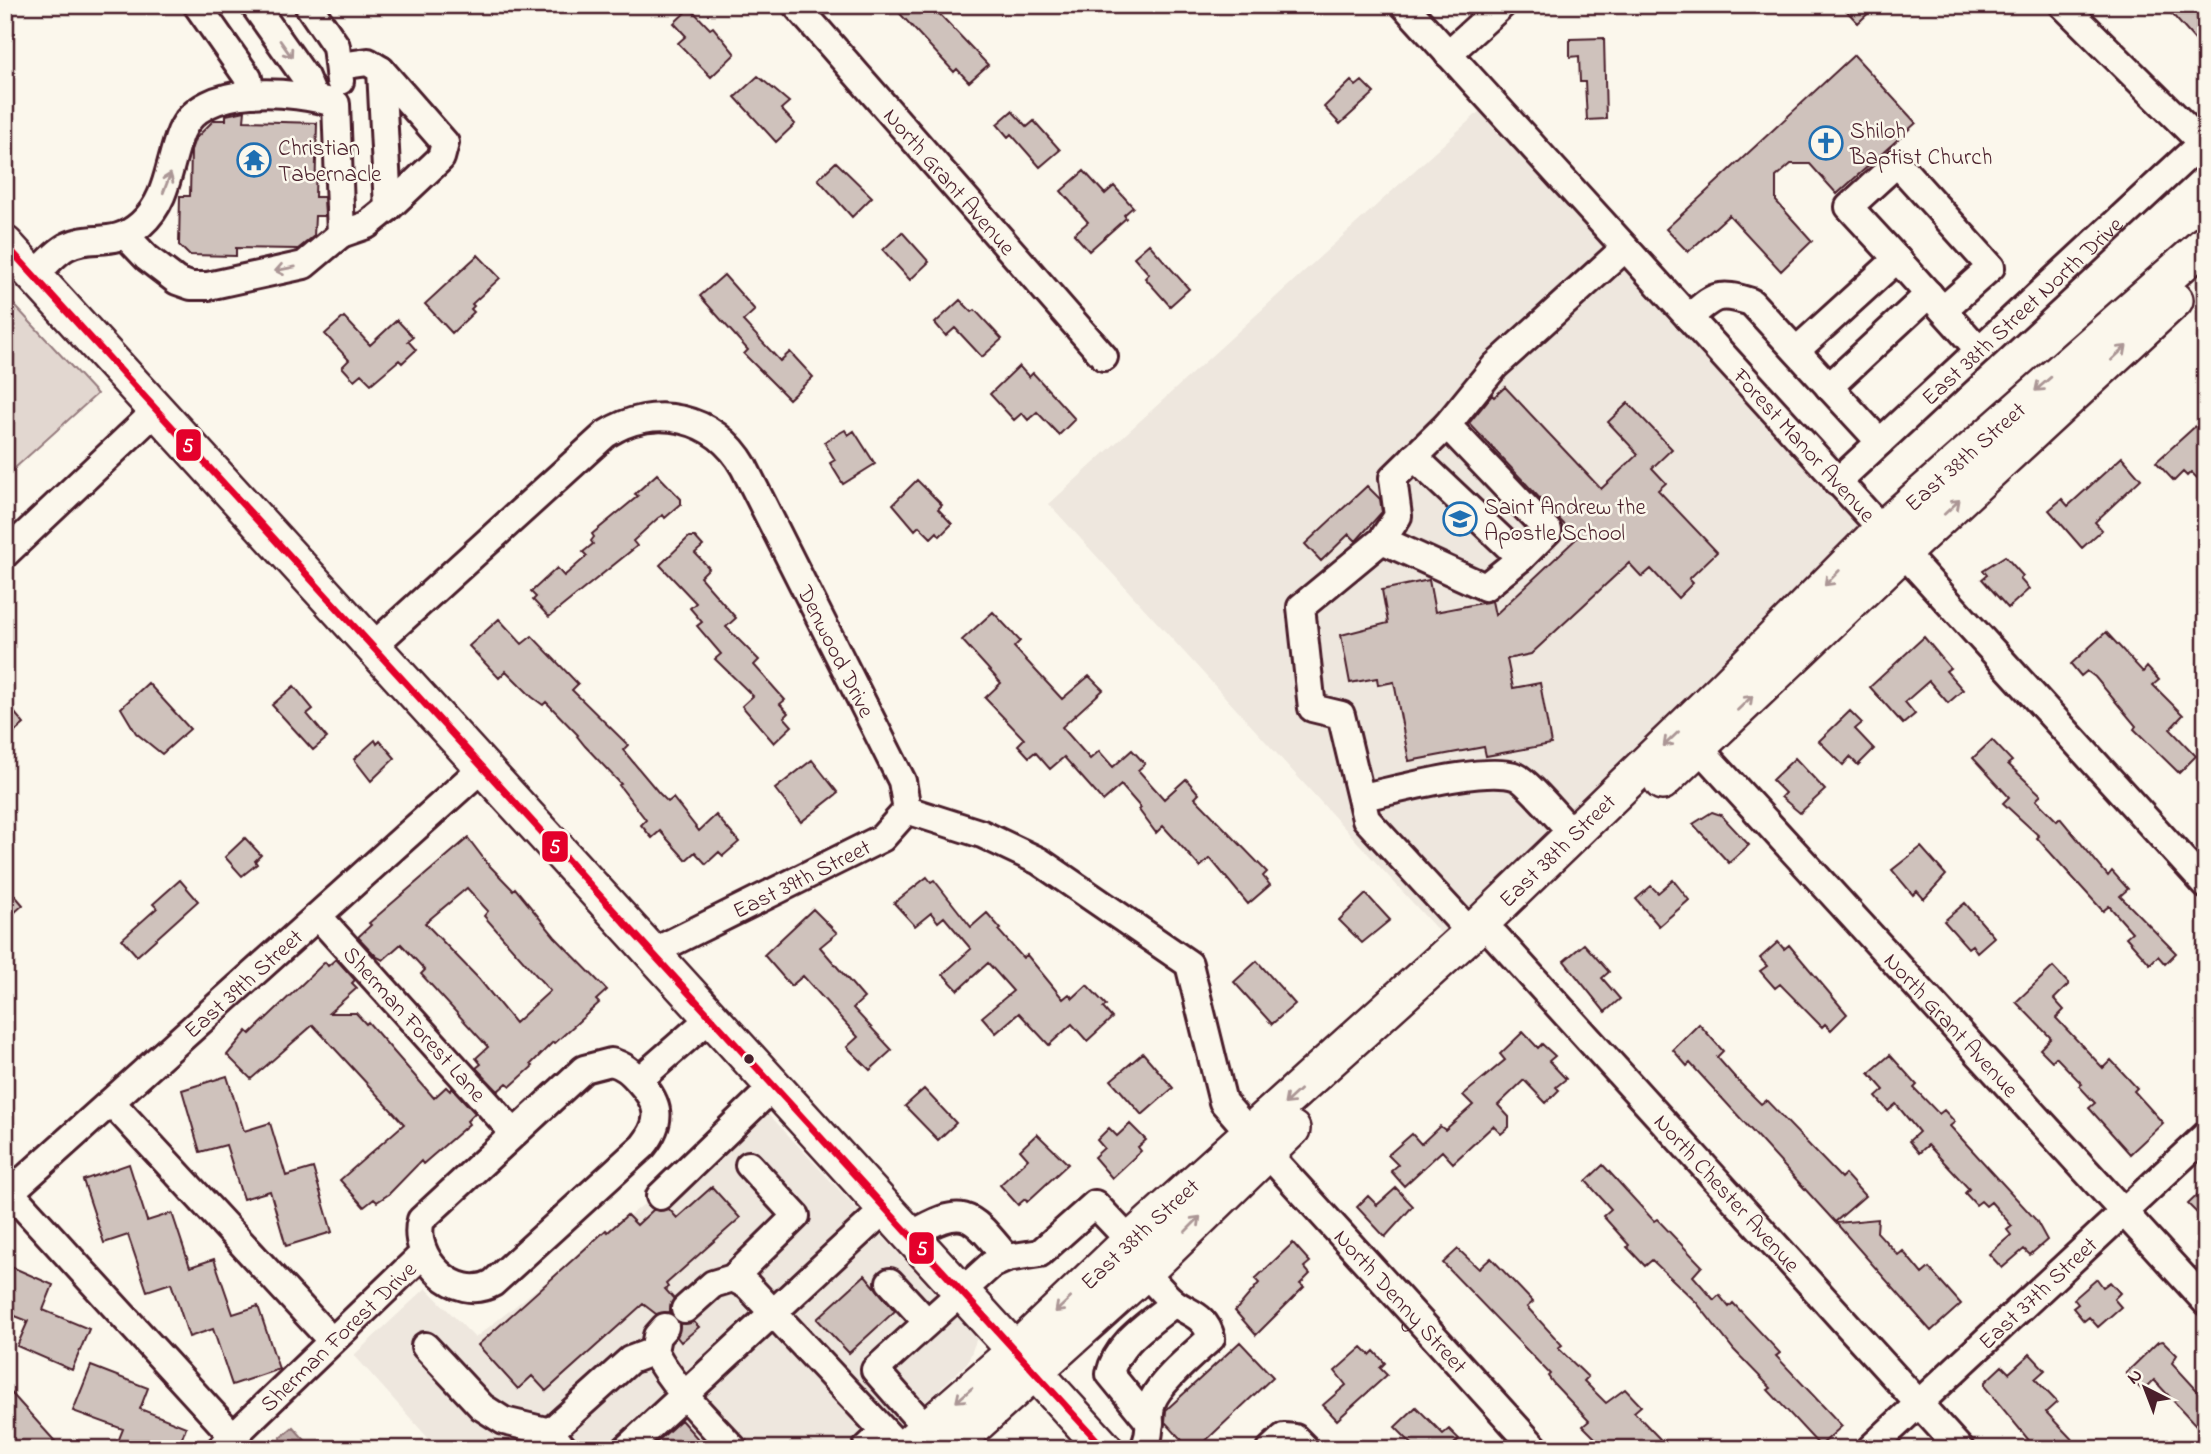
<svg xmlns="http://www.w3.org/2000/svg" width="2211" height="1454" viewBox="0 0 2211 1454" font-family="'Indie Flower',sans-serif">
	<rect width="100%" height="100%" fill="#fbf7ec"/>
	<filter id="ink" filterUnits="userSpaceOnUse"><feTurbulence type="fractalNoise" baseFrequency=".0143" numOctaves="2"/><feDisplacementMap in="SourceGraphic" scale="14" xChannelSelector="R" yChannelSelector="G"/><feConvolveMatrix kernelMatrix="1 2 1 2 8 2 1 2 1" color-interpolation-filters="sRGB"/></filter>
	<g filter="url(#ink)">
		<path fill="#eee7de" d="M1482,109L1870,533L1443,936L1049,504Z
			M764,1109L977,1338L968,1362L877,1449H438L354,1355L426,1288L475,1338Z"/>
		<path fill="#e2d7d0" stroke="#967b7e" stroke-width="2" d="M5,295L97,394L5,477Z"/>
		<path fill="#bfadaa" stroke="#907477" stroke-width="2" d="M293,1427L313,1449H289L280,1438Z"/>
		<path fill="#cfc2bc" stroke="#4a1f2b" stroke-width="2" fill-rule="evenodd" d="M892,5H931L988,65L969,82L957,69L954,72Z
			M1841,5H1877L1858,23Z
			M2164,5H2206V30L2195,40Z
			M690,8L710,29L713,27L735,54L711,77L678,43L686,36L674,23Z
			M1604,38L1606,119L1587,120L1585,82H1580L1579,56L1570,57V39Z
			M1854,55L1916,123L1837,194L1810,164H1791L1776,177V201L1812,241L1781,271L1729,215L1688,252L1666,229Z
			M758,76L789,102L781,109L795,124L776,142L735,97Z
			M1351,81L1356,86L1362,81L1374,93L1340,124L1324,107Z
			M245,111L244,121L317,123L315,197H324L325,216H315L314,236L298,249L236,248V256L189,255L179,245L180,196H190L191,150L195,139L214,120H226V115Z
			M1012,111L1027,127L1034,121L1060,150L1040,167L1011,134L1008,137L997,124Z
			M836,162L872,197L852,217L818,179Z
			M1084,171L1105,194L1114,186L1133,207L1124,215L1126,218L1089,251L1074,234L1088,222L1061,191Z
			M902,232L929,262L910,280L883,250Z
			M1149,244L1189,289L1170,306L1145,278L1149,274L1134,257Z
			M478,255L500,278L472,304L474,306L471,309L474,312L452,333L425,304Z
			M724,275L755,310L743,321L780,361L790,352L813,377L789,399L744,354L748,350L700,296Z
			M960,300L972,312L975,310L1002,339L982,357L955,328L946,336L935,323Z
			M344,317L370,345L397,320L413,337L408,341L416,350L402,363L399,360L371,384L361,374L354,380L342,367L349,360L325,334Z
			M1019,366L1029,377L1033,373L1075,419L1059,435L1037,412L1028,420L1022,413L1014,420L990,394Z
			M1505,387L1601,489L1638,454L1608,422L1628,403L1672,449L1652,468L1666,483L1658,490L1717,552L1689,579L1693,583L1678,598L1651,569L1642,577L1629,563L1531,654L1507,659L1513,688L1540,683L1551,744L1486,756L1484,747L1409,761L1394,682L1378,685L1377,678L1350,683L1341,635L1388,623L1382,590L1429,580L1435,612L1492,601L1495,615L1577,538L1469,423L1492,395L1494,397Z
			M2199,423L2206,430V470L2197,478L2191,472L2187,476L2183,472L2174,481L2156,462Z
			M845,430L848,435L854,431L875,464L843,484L830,463L835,460L824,442Z
			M2122,457L2141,479L2095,522L2102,530L2082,548L2049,510L2062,499L2068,506Z
			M657,474L681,499V504L665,518L663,515L658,518L633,541L637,546L549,617L533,600L536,597L531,592L557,568L564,576L587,556L583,552L593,544L591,541L594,537L592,534L638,496L635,494Z
			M917,480L942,505L938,509L952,524L940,536L937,532L931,538L919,526L915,530L893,504Z
			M1367,486L1380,499L1382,512L1356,541L1349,534L1321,561L1305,544Z
			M689,537H695L703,546L695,553L709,568L700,577L736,618L726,627L759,660L754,665L785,700L780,704L788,713L784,717L792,726L774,743L742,706L753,696L715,659L721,654L697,626L702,622L690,608L696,603L660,565Z
			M2005,556L2023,576L2020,579L2029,589L2008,608L1982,579L1987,575L1983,570Z
			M993,612L1020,641L1014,647L1062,699L1089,676L1103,690L1062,727L1090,759L1099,751L1113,767L1132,750L1145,764L1138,770L1164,799L1186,779L1199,794L1195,798L1267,872L1263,876L1270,885L1248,904L1210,858L1200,867L1163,826L1156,833L1139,810L1141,808L1121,785L1103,801L1064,757L1050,769L1035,752L1029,757L1018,745L1024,739L985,698L1001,683L962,640Z
			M499,619L522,644L532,636L578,684L572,690L628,745L623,750L659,793L668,802L673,798L699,831L716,815L739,842L723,856L719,852L706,864L695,852L686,860L660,831L652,838L641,825L646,820L619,785L621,784L585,746L577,736L578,735L546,702L543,705L532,697L506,671L499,678L469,646Z
			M2106,632L2143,672L2147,667L2159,680L2153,685L2183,715L2170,729L2196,756L2179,773L2134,729L2136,726L2095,677L2087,671L2081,676L2071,664Z
			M1924,637L1950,668L1946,671L1963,690L1948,703L1929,681L1905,702L1915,714L1903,724L1870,687Z
			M148,683L190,729L162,754L136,733L121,708Z
			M294,686L313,709L307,714L327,738L313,750L272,705Z
			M5,701L24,724L5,740Z
			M1850,711L1862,723L1855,729L1874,749L1858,765L1850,757L1843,765L1819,741Z
			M375,740L377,744L380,741L395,758L371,781L354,759Z
			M1992,740L2012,761L2008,764L2041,795L2036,800L2057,821L2060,818L2108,876L2112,871L2128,889L2120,896L2176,953L2165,964L2158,956L2150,964L2126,937L2132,932L2109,906L2103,911L2037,838L2039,836L2003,803L2009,797L1973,758Z
			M1795,758L1825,790L1800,813L1781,797L1785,793L1772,780Z
			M812,760L838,793L801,822L775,789Z
			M1712,812L1721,815L1749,845L1729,863L1693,824Z
			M245,838L261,855L255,861L257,864L242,876L225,857Z
			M468,838L487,863L513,890L515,888L555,937L607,990L596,1000L599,1003L555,1043L553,1042L531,1064L533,1066L511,1086L507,1083L498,1091L476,1068L481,1064L476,1058L488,1047L421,974L425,970L401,944L383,960L377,957L358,937L371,925L369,923ZM467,888L488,911L484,916L550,991L515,1023L479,979L425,923Z
			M1921,847L1946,875L1924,899L1917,891L1913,895L1892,870Z
			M927,877L931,882L934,880L971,927L987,913L1001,929L999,931L1023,958L1027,955L1063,999L1069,994L1073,998L1087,985L1106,1005L1103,1008L1112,1018L1087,1041L1072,1024L1049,1045L1019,1013L996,1033L982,1017L1013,991L988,963L958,990L943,974L971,949L944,917L938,922L931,913L915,926L894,903Z
			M180,880L198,901L137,956L122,939L157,908L153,904Z
			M1673,880L1689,900L1659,926L1636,899L1651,886L1658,893Z
			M5,884L23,905L5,921Z
			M1366,894L1390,920L1362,943L1339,920Z
			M1965,903L1994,937L1977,952L1972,945L1968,948L1944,921Z
			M813,909L837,933L820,947L864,998L853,1008L892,1050L870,1070L847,1047L858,1037L803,976L791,986L764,955Z
			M1778,942L1784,949L1789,945L1847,1014L1831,1030L1825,1024L1822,1027L1780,984L1775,988L1760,971L1767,966L1760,958Z
			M1584,944L1609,972L1602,978L1620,999L1605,1012L1564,961Z
			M336,959L355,980L352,983L357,988L329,1013H356L366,1024L368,1022L434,1098L446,1087L450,1091L452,1088L475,1113L467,1121L469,1124L423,1164L421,1161L389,1194L377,1202L374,1199L364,1207L340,1180L404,1124L313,1025L251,1079L227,1055L247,1031L250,1034L325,962L328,966Z
			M1257,961L1295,1004L1272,1024L1234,982Z
			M2053,967L2069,984L2054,999L2064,1010L2056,1018L2103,1068L2111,1060L2137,1088L2134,1091L2163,1123L2130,1154L2089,1108L2095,1103L2079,1086L2082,1084L2056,1057L2052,1061L2040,1049L2051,1038L2016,1002Z
			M1699,1024L1723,1051L1717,1057L1739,1082L1761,1104L1766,1100L1841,1178L1845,1174L1865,1196L1835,1222L1690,1063L1687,1066L1673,1050Z
			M1523,1032L1538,1048L1542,1044L1555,1056L1549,1061L1566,1079L1556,1087L1559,1090L1546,1103L1524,1080L1498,1105L1509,1117V1127L1501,1134L1493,1126L1453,1163L1442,1151L1404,1186L1391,1171L1398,1165L1388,1155L1412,1134L1421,1144L1440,1126L1445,1130L1473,1105L1463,1095L1505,1060L1500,1054Z
			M1143,1053L1173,1088L1142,1115L1111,1080Z
			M1890,1055L1917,1085L1914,1088L1939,1114L1944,1110L1955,1122L1950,1126L2036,1220L2047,1240L2030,1255L2024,1249L2002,1268L1989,1254L2011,1235L2007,1230L2012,1226L1991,1202L1986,1206L1981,1201L1976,1205L1965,1193L1969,1189L1928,1145L1919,1153L1909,1141L1919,1132L1896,1104L1888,1111L1876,1097L1884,1090L1869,1073Z
			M227,1076L244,1131L270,1123L286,1176L313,1168L332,1232L286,1246L270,1191L243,1199L226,1145L200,1152L182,1090Z
			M924,1089L956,1123L938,1140L905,1106Z
			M1130,1124L1146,1140L1138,1147L1141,1151L1112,1178L1094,1157L1104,1148L1097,1140L1109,1128L1117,1136Z
			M1037,1134L1068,1164L1027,1202L1025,1199L1018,1205L1000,1185L1028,1159L1020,1150Z
			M129,1164L147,1221L172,1213L190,1267L214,1259L233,1314L258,1306L279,1369L232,1385L213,1329L189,1337L171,1283L147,1291L128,1235L104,1243L83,1180Z
			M1603,1165L1654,1221L1657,1219L1702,1266L1693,1276L1714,1300L1719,1295L1729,1307L1733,1303L1780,1353L1776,1356L1842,1426L1820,1446L1768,1390L1771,1388L1734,1350L1696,1302L1652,1260L1645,1266L1627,1247L1629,1245L1603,1216L1611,1209L1586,1181Z
			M712,1187L740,1218L666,1284L668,1287L665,1289L674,1299L670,1312L656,1314L643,1304L546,1391L532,1376L518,1389L478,1345L606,1230L608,1232L627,1215L637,1225L653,1210L669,1209L677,1218Z
			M2206,1187V1222L2188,1204Z
			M1396,1188L1413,1206L1385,1237L1357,1207L1368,1196L1377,1205Z
			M1878,1219L1877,1232L1898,1255L1903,1251L1922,1274L1929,1268L1961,1304L1931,1331L1836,1223Z
			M1293,1243L1310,1262L1304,1267L1310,1274L1300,1284L1304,1287L1256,1335L1235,1311L1259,1283L1255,1279Z
			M1458,1249L1479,1269L1491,1258L1533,1302L1527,1307L1562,1345L1558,1348L1588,1377L1584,1381L1606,1403L1625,1389L1641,1406L1634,1412L1660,1439L1650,1449H1606L1583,1426L1589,1421L1554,1384L1548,1376L1550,1374L1443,1263Z
			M5,1264L53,1285L43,1310L89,1329L72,1370L17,1346L28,1321L5,1312Z
			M865,1275L895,1311L849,1353L817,1319Z
			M2097,1279L2103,1287L2110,1282L2120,1293L2114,1299L2121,1307L2098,1327L2089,1317L2084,1321L2073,1308L2078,1304L2074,1299Z
			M694,1322L699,1327L681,1342L677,1337L680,1324Z
			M2163,1341L2177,1355L2172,1363L2206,1400V1436L2154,1380L2143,1391L2126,1373L2158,1342Z
			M1240,1342L1273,1377L1197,1449H1190L1165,1422L1166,1410Z
			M1362,1347L1370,1355L1374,1351L1385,1363L1380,1368L1387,1375L1337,1420L1323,1405L1346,1385L1335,1371Z
			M2030,1354L2045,1370L2035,1379L2057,1402L2046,1412L2081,1449H2036L1985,1387V1382L2002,1366L2009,1373Z
			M91,1366L148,1388L140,1409L186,1427L178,1449H115L123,1429L73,1411Z
			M5,1386L33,1417L62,1449H11L5,1442Z
			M1416,1407L1443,1434L1449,1429L1459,1439L1453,1445L1457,1449H1417L1395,1427Z
			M681,1420L707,1449H649Z"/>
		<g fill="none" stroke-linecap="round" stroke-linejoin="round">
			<defs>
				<g id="minor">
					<path d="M197,5L248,78L251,94"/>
					<path d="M254,5L305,77L313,96"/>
					<path d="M308,5L336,46L340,81"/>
					<path id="s1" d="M796,5L1104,357"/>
					<path id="s2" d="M1404,5L2206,885"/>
					<path d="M2063,5L2206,147"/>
					<path d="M1448,54L1502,5"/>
					<path d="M381,70L445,143L441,158L388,208"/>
					<path d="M126,236L147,258L177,281L191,286H208L304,265L341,234"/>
					<path d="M1897,259L1849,207L1897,163L1991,267L1943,310"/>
					<path d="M35,276C44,266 54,254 66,247C92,233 113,249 141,224C169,199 168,164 181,132C202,82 294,90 336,104L341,234L367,225L388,208L381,70L368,62L340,66"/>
					<path d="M1689,318C1713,296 1718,291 1751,302L1880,442"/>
					<path d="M1797,350L1897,259L1979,350"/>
					<path d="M1829,387L1929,294"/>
					<path d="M1447,425L1548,531L1521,558"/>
					<path id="s3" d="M1837,482L2206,139"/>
					<path d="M1382,540L1485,587L1521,558L1414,457"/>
					<path d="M5,554L157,410"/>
					<path id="s4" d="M372,647L606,434C654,403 715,416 744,467L902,781L907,810"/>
					<path id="s5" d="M1698,747L2206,1302"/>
					<path d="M1363,797C1397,790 1486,765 1517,777C1528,782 1562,823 1574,834"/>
					<path d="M907,810L982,834L1039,861L1189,964L1223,1102L1251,1134"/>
					<path id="s6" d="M318,916L514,1133"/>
					<path d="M1471,933L1366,819L1341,715L1312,708L1301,607L1382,540L1398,516L1393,478L1447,425L1495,366L1625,248"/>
					<path id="s7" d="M1496,937L1960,1449"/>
					<path id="s8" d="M651,953L882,838L907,810"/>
					<path d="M611,1062C624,1065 631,1072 639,1081C660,1104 663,1121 643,1146L493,1283C456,1304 410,1257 421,1220L584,1069Z"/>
					<path d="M639,1080L710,1018"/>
					<path d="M111,1102L331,1340"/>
					<path id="s9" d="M1266,1152L1536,1449"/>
					<path d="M10,1192L233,1436"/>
					<path d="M660,1196L774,1086"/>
					<path id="s10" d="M5,1197L482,768"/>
					<path d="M911,1235C965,1204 969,1212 1007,1258"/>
					<path d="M733,1278L748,1286L901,1449"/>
					<path d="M890,1282L927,1322"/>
					<path d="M685,1309L713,1284L733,1278L796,1216L749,1165"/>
					<path d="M665,1327L657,1336L654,1351C674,1388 705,1418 734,1449"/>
					<path d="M425,1346L482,1407L504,1421L550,1432"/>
					<path d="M1150,1423L1110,1374C1117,1342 1150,1323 1174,1303"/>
					<path d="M926,1428L875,1370L991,1265L1007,1258L1040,1253L1095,1204L1130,1241"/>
					<path id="s11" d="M220,1449L423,1254"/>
					<path d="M564,1449L550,1432L630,1360L654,1351"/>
					<path d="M626,1449L886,1208"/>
					<path d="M866,1449L884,1432"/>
					<path d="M1143,1449C1153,1434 1147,1418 1152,1402C1159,1382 1195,1353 1211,1338C1205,1314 1188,1314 1172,1301C1162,1292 1154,1282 1145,1272"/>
					<path d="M1271,1449L1284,1437L1295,1438L1306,1449"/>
					<path id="s12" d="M1870,1449L2206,1135"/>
				</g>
				<g id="major">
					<path d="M5,244L1105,1449"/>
					<path d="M1662,782L1902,553L2175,300"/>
					<path id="s13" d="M903,1449L1016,1350L1130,1241L1471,933L1726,686L1881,530L2206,243"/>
					<path d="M949,1449L1145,1272L1292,1129"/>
				</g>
			</defs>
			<use href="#minor" stroke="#4a1f2b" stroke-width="32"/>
			<use href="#major" stroke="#4a1f2b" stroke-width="40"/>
			<use href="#minor" stroke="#fbf7ec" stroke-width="26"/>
			<use href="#major" stroke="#fbf7ec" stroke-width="35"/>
			<defs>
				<path id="bus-1" d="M5,244L1105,1449"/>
			</defs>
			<use href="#bus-1" stroke="#fbf7ec" stroke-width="12"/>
			<use href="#bus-1" stroke="#e4002b" stroke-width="7"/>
		</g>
		<defs><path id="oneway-shaft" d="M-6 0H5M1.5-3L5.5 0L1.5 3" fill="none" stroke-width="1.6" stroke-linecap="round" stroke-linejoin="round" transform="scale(1.75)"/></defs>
		<g stroke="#ab9695">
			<use href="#oneway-shaft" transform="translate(286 49) rotate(55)"/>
			<use href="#oneway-shaft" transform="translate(167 183) rotate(-69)"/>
			<use href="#oneway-shaft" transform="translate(285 269) rotate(169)"/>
			<use href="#oneway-shaft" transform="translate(2119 353) rotate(-43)"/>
			<use href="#oneway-shaft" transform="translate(2043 384) rotate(139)"/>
			<use href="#oneway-shaft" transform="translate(1952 507) rotate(-43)"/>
			<use href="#oneway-shaft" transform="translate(1832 578) rotate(134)"/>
			<use href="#oneway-shaft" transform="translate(1745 703) rotate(-44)"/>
			<use href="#oneway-shaft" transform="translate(1671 739) rotate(136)"/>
			<use href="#oneway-shaft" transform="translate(1292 1097) rotate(137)"/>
			<use href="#oneway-shaft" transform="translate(1193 1224) rotate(-45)"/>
			<use href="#oneway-shaft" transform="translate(1063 1305) rotate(137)"/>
			<use href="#oneway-shaft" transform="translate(964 1395) rotate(139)"/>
		</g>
	</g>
	<defs>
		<symbol id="church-ring" viewBox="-11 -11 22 22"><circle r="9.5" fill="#fbf7ec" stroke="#1f6fb2" stroke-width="1.5"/><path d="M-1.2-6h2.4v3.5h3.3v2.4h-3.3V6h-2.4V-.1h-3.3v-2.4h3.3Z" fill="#1f6fb2"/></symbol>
		<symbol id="temple-ring" viewBox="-11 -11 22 22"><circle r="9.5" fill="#fbf7ec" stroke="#1f6fb2" stroke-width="1.5"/><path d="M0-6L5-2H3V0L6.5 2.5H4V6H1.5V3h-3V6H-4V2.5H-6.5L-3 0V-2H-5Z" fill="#1f6fb2"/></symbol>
		<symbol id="school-ring" viewBox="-11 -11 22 22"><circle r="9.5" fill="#fbf7ec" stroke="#1f6fb2" stroke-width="1.5"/><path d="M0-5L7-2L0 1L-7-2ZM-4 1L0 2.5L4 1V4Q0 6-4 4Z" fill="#1f6fb2"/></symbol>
	</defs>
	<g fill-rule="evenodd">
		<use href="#church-ring" x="1807" y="124" width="38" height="38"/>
		<use href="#temple-ring" x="235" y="141" width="38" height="38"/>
		<use href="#school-ring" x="1441" y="500" width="38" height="38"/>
	</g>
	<circle fill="#4a1f2b" stroke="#fbf7ec" stroke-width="2.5" cx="749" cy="1059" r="6"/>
	<g text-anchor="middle" stroke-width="5" stroke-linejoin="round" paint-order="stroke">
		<g font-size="23" fill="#4a1f2b" stroke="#fbf7ec" text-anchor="start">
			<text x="1850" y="138">Shiloh<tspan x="1850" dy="26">Baptist Church</tspan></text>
			<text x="278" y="155">Christian<tspan x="278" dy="26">Tabernacle</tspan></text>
			<text x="1484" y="514">Saint Andrew the<tspan x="1484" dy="26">Apostle School</tspan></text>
		</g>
		<g font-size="23" fill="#4a1f2b" stroke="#fbf7ec">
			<text dy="8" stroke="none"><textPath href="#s1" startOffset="234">North Grant Avenue</textPath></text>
			<text dy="8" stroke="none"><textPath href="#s3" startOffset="252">East 38th Street North Drive</textPath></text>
			<text dy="8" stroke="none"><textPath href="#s2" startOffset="595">Forest Manor Avenue</textPath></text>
			<text dy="8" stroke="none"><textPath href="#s13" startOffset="1454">East 38th Street</textPath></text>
			<text dy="8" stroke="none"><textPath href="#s4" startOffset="682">Denwood Drive</textPath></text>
			<text dy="8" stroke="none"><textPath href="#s13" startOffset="887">East 38th Street</textPath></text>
			<text dy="8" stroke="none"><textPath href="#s8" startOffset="168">East 39th Street</textPath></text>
			<text dy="8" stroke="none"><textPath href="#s10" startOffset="320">East 39th Street</textPath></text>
			<text dy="8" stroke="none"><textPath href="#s6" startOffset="145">Sherman Forest Lane</textPath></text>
			<text dy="8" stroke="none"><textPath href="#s5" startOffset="376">North Grant Avenue</textPath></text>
			<text dy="8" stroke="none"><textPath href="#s7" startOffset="345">North Chester Avenue</textPath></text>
			<text dy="8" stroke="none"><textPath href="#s13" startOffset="320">East 38th Street</textPath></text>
			<text dy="8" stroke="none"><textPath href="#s12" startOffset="229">East 37th Street</textPath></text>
			<text dy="8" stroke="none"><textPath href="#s9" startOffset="201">North Denny Street</textPath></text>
			<text dy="8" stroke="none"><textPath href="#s11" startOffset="163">Sherman Forest Drive</textPath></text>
		</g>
	</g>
	<g stroke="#fbf7ec" stroke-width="2.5">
		<rect x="175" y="428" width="27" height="34" rx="7" fill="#e4002b"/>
		<rect x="541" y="830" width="28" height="33" rx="7" fill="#e4002b"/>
		<rect x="908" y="1231" width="27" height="34" rx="7" fill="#e4002b"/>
	</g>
	<g font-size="19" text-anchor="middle" font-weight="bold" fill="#fff">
		<text x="188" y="452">5</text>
		<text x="555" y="853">5</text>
		<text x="922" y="1255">5</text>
	</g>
	<rect width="2211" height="1454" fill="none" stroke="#fbf7ec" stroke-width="28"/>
	<rect x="14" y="14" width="2183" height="1426" fill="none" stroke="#4a1f2b" stroke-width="2.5" filter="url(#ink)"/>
	<g transform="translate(2145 1388) rotate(318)" stroke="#fbf7ec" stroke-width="5" paint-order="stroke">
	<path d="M0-5L12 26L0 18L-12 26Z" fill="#4a1f2b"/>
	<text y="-10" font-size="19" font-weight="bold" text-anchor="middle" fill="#4a1f2b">N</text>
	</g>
</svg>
